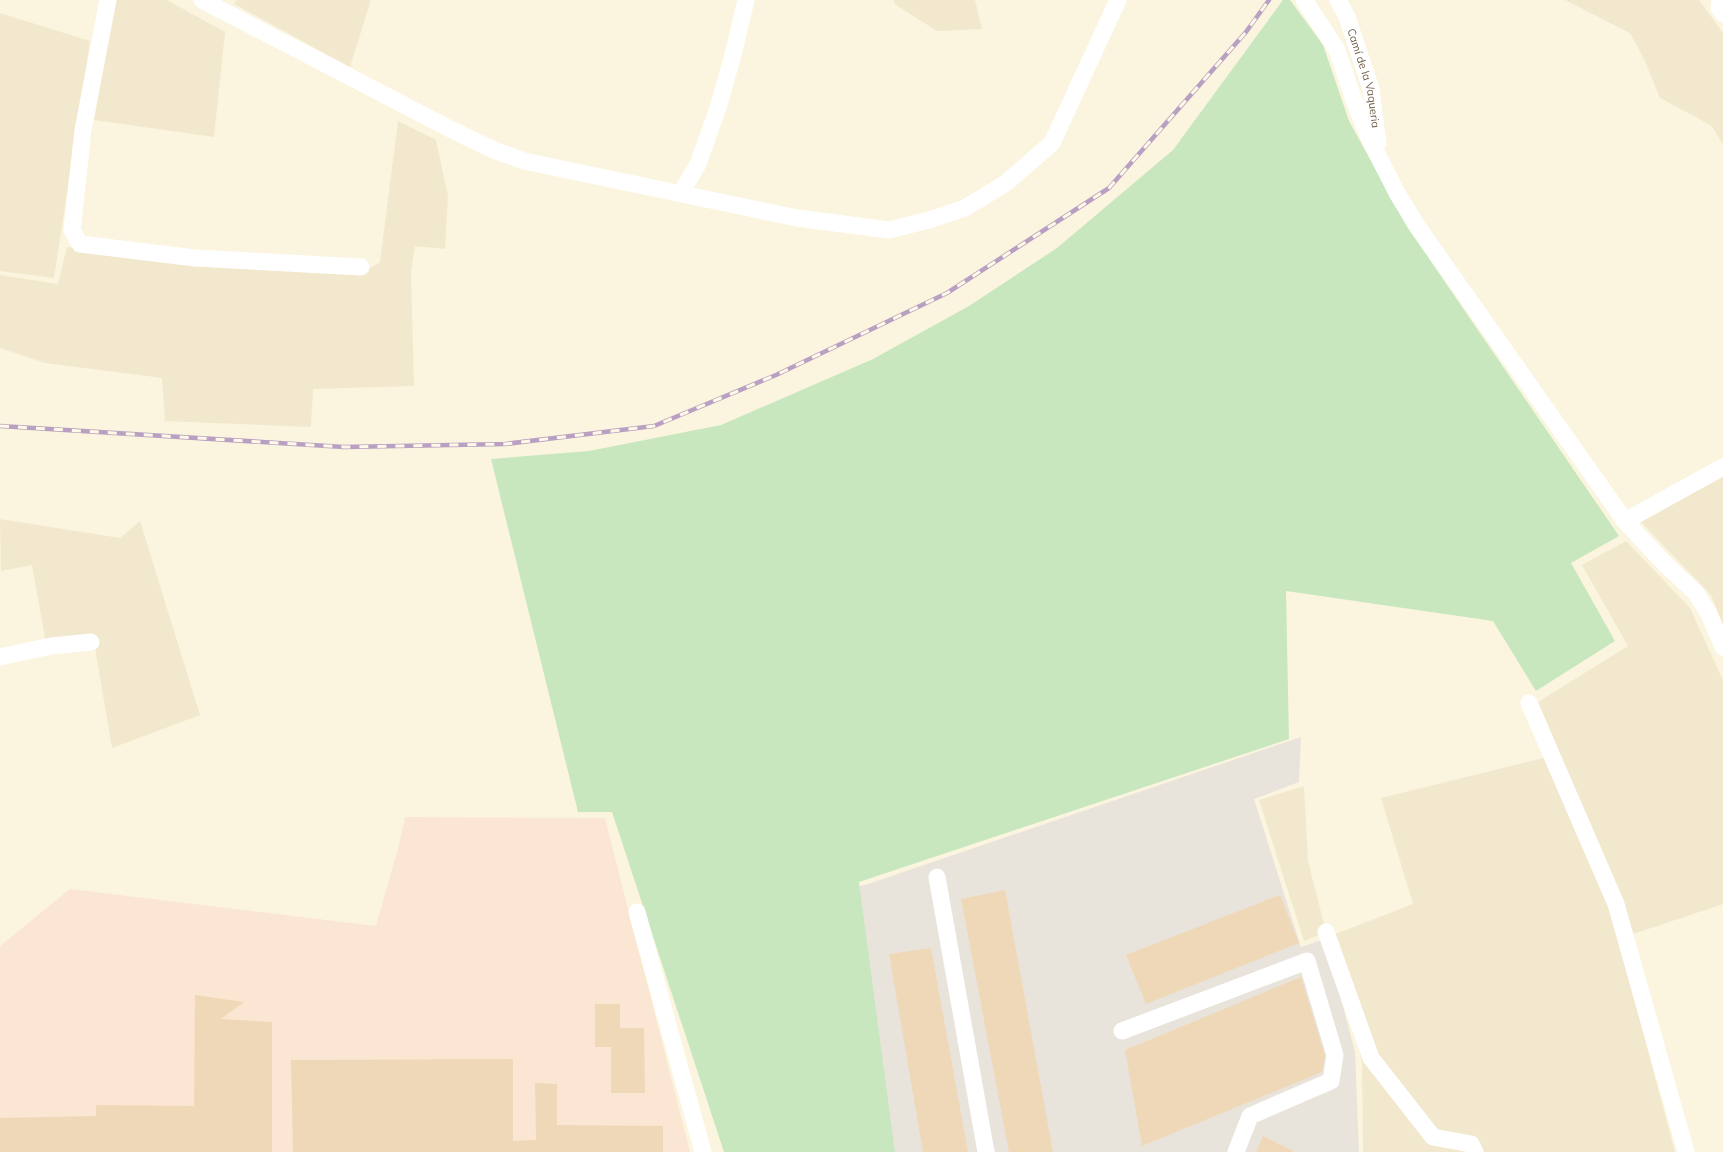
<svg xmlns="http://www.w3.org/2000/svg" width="1723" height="1152" viewBox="0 0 1723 1152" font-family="Mulish,sans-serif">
	<rect width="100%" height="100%" fill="#fbf5df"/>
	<path fill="#f2e8ce" d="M116,0H167L225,32L214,137L94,120Z
		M236,0H371L350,67L234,4Z
		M893,0H975L982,29L937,31L896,5Z
		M1565,0H1699L1723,33V145L1712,126L1660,98L1645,61L1630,33Z
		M0,13L90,41L54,278L0,271Z
		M398,121L436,140L448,196L445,249L415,246L411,272L414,386L313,389L311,427L165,421L162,378L45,363L0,348V275L58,284L67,247L197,263L363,272L380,262Z
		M1723,476V625L1711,595L1641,522Z
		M0,519L120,538L140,521L200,715L112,748L95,648L48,655L32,565L1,571Z
		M1626,541L1690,608L1723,680V904L1618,939L1675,1152H1363L1362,1062L1333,935L1413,904L1381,798L1559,754L1538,702L1628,646L1582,565Z
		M1304,786L1308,861L1326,932L1304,941L1259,800Z"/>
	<path fill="#fbe6d3" d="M405,817L605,818L690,1152H0V946L70,889L376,926L400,841Z"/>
	<path fill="#e9e4db" d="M1301,737L1299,782L1254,799L1301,947L1325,939L1355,1052L1359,1152H733L685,921L865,885Z"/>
	<path fill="#c8e7bf" d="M1283,0H1290L1323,45L1349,121L1408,228L1619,536L1571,563L1615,641L1536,691L1493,621L1286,591L1289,739L859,882L895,1152H724L612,812H578L491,459L589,451L721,425L873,359L969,306L1057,248L1173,150Z"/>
	<path fill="#efd8b8" d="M1005,890L1053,1152H1009L961,899Z
		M1280,895L1299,943L1146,1004L1126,955Z
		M931,948L968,1152H923L889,954Z
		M1301,977L1325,1056L1322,1072L1142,1146L1125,1050Z
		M195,995L244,1002L221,1019L272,1022V1152H0V1118L96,1116V1105L194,1106Z
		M595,1004H620V1028H644L645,1093H611V1047H595Z
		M513,1059V1141L536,1140L535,1083L557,1084V1125L663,1126V1152H293L291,1060Z
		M1263,1136L1295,1152H1256Z"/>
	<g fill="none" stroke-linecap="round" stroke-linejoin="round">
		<g stroke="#fff" stroke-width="17">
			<path d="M108,0L83,130L72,230L80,244L195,258L361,267"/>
			<path d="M202,0L454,131L494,150L524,161L797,218L889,230L929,220L965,208L1006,183L1052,143L1118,0"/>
			<path d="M1304,0L1337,50L1356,106L1371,142L1397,193L1417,226L1625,521L1663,562L1696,593L1709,614L1723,647"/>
			<path id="s1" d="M1338,0L1347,17L1371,89L1378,143"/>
			<path d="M1720,0L1719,8L1723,14"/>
			<path d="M681,193L698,164L718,108L733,55L746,0"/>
			<path d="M1625,521L1723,467"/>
			<path d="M0,657L51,646L91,642"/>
			<path d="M1529,703L1616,904L1686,1152"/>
			<path d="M937,877L986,1152"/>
			<path d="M637,912L703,1152"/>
			<path d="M1326,932L1371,1058L1433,1137L1471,1144L1475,1152"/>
			<path d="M1122,1031L1307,961L1335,1055L1331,1081L1250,1116L1236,1152"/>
		</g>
		<defs>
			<path id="rail" d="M0,426L344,447L505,444L654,426L776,375L947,293L1109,188L1246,32L1269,0"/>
		</defs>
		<use href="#rail" stroke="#b9a0c3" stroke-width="4.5"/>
		<use href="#rail" stroke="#fff9e5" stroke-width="3" stroke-dasharray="9" stroke-linecap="butt"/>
	</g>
	<g text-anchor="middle" stroke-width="4" stroke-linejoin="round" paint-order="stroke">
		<g font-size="11" fill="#705d48" stroke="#fff9e5">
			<text dy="4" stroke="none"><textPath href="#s1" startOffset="83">Camí de la Vaqueria</textPath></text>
		</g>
	</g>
</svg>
